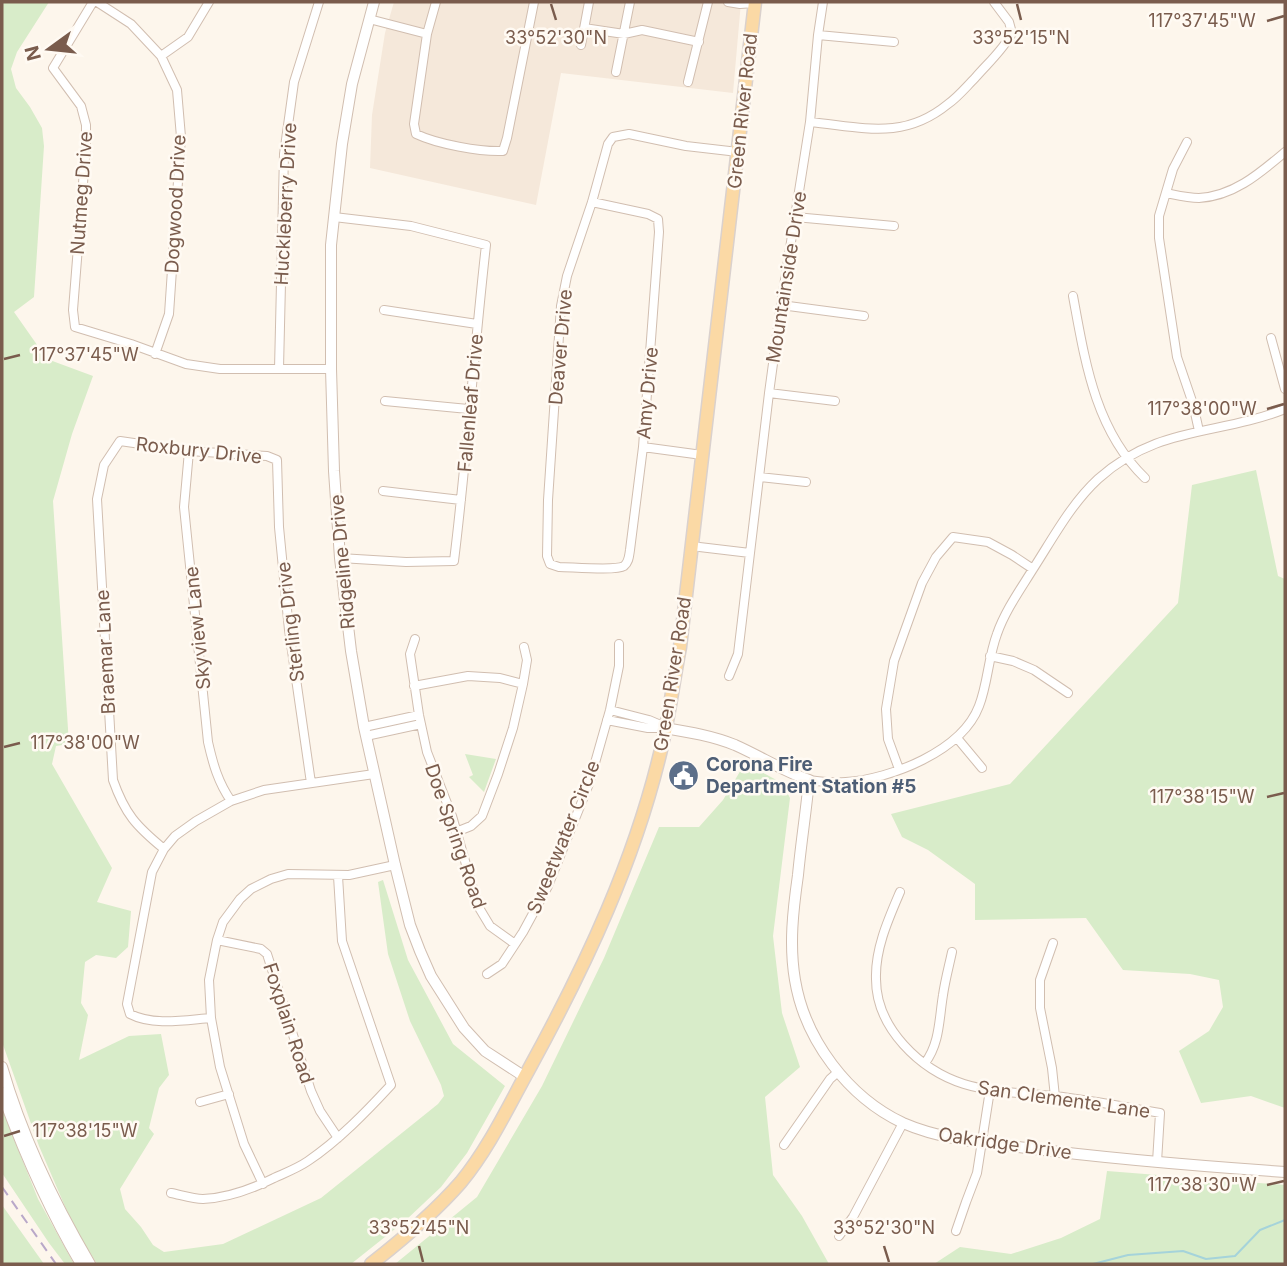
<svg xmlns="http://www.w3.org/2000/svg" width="1287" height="1266" viewBox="0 0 1287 1266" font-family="Inter,sans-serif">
	<rect width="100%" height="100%" fill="#fdf6ec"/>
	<path fill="#f5e8da" d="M394,2H741L733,93L561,73L536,205L370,168L372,115L385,33Z"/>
	<path fill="#d8ecc9" d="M2,2H49L17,52L11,69L16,88L30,107L42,128L44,146L34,297L14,312L47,359L93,376L72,434L53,501L69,744L56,746L52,764L112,868L97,902L131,911L128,947L116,958L96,955L85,962L81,1003L88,1015L79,1060L129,1036L161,1034L169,1075L159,1088L149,1128L154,1134L120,1189L125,1209L141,1227L153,1245L164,1252L223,1244L321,1198L438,1104L444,1096L441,1085L410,1021L388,954L378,882L383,880L408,960L453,1044L505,1086L467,1153L441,1187L405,1221L351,1264H97L73,1225L39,1146L2,1042Z
		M1256,470L1278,576L1285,579V1108L1251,1096L1201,1103L1179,1051L1209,1031L1223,1007L1219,980L1190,974L1123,970L1086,918L975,920V884L928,850L902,837L891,814L1010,784L1178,603L1192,485Z
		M465,754L496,759L484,792L469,777L473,775Z
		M745,763L782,783L790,798L773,936L782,1013L800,1067L765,1097L773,1175L802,1216L829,1264H395L477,1197L542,1086L604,958L659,827H699L723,800Z
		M2,1109L38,1199L74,1264H65L49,1243L2,1173Z
		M1107,1171L1285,1185V1264H934L960,1247L1011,1254L1061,1238L1100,1219Z
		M2,1205L44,1264H2Z"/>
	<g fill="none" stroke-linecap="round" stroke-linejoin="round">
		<path stroke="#a5d3da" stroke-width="2" d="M1093,1264L1128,1255L1183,1251L1206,1259L1235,1256L1260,1230L1285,1220"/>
		<defs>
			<path id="minor" d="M93,2L53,68L81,106L86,125V145L73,310L75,327L131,344L186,364L220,369H331
				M97,2L131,24L161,56L177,90L181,137L169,314L155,354
				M436,2L427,34L414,124L416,134C437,144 480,152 503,151L507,138L534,2
				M728,2L740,4L755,3
				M369,19L427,34
				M584,28L624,34L642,30L699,42
				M818,35L894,42
				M581,45L589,2
				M161,56L188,37L209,2
				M616,72L630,2
				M688,82L708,2
				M810,122C862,127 903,141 948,104C958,97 966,87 975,78C988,63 1003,50 1012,33L1009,22L994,2
				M1187,142L1173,169L1159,216V238L1177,357L1193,404L1199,431
				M1166,193C1176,195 1188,198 1199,198C1234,196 1260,173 1285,152
				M592,202L648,214L658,219L659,232L643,447L630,550C629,556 629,562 624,566C616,571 571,567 559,567L550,564L547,556L548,500L561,306L567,276L592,202L608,144L613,137L629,134L686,146L738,152
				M334,217L411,226L486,245C474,350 467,456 454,561L406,562L340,558
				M795,217L894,226
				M1073,296C1085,361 1095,430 1145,478
				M781,305L864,316
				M384,310L477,324
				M1271,338L1285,389
				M279,369L284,154L294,82L319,2
				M769,393L835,401
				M385,401L468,409
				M643,447L702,455
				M189,451L184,507L208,742C213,764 218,782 231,801
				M759,477L806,482
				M383,491L461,500
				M691,546L750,553
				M415,639L410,654L419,715L427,752L452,816L478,906L490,926L515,944
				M990,656L1013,661L1034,670L1068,693
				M729,676L738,654L769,393L781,305L810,122L818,35L823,2
				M414,686L468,676L500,678L523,684
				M610,710L649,720L663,726
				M607,720L648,728H665
				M364,727L419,715
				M366,736L421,724
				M957,738L982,768
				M899,769L888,739L886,709L894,661L922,583L936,557L953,537L988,542L1012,555L1033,569
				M809,780C822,782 834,783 846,782C891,779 962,751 979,706C988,683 988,658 997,634C1005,611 1020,590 1033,569C1053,538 1071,504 1098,479C1158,425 1217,436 1285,409
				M456,832L471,826L482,816L498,774L513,728L523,684L527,660L524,647
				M164,849C136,826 125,814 113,780L97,499L104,465L120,441L189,451L267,456L277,460L279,527L289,630L311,783
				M900,892C888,920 875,949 876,979C876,1028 920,1070 964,1084C993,1093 1024,1093 1054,1096C1090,1100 1125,1107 1160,1113L1157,1162
				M217,940L261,949L267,954L311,1091L320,1111L338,1138
				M1053,943L1040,980V1008L1052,1068L1055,1097
				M487,974L502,964L523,932L548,886L589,784L610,710L619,666V644
				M211,1018C185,1020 153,1026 130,1014L127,1004L152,872L164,849L175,836L196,821L231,801L264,790L374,774
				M925,1063C940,1043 939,1019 943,995C945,981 949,966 952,952
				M200,1102L229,1094
				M784,1145L830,1079L838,1072
				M263,1184L244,1144L220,1067L211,1018L209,980L217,940L223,922L240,899L251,889L271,879L288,874L349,875L395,865
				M171,1193C181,1195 193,1199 203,1199C228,1198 252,1189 274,1178C285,1173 298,1168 308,1161C339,1140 366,1112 391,1085L342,941L338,876
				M956,1231L966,1202L977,1173L990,1090
				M839,1236L853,1217L903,1123"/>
			<path id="tertiary" d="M374,2L352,84L342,144L331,245V369L334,471L340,558L351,651L364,727L395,865L410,925L420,951L431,976L464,1028L485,1051L525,1077
				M665,728C689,732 713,736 735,745C760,756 783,771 809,780C806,812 801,843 798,875C793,910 789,945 795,980C805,1040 848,1097 903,1123C942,1140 985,1143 1027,1148C1112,1159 1199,1166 1285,1172
				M2,1067C22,1136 54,1203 90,1264
				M2,1093C24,1153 49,1210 81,1264"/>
			<path id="primary" d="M371,1264C403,1239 434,1213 461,1182C489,1148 508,1107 529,1069C586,965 637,857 663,741C670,710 674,678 680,647L755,2"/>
		</defs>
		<use href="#minor" stroke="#d1beb0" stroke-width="10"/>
		<use href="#tertiary" stroke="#d1beb0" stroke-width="12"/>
		<use href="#primary" stroke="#dad1cd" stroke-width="15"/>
		<use href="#minor" stroke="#fff" stroke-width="8"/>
		<use href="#tertiary" stroke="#fff" stroke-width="10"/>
		<use href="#primary" stroke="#fbd9a5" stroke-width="12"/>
		<path stroke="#b9a8c9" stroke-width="2" stroke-dasharray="10 7" stroke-linecap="butt" d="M2,1187L56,1264"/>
	</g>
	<path fill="none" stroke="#7a5c4d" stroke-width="2.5" d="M551,4L556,20M1017,4L1021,20M1267,21L1284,16M4,359L20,355M1267,409L1284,404M4,747L20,743M1267,797L1284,793M4,1136L20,1131M1267,1185L1284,1181M419,1246L423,1262M884,1246L889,1262"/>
	<defs>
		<symbol id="civic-disc" viewBox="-11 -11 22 22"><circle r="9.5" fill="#5c6f8a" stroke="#fffaf3"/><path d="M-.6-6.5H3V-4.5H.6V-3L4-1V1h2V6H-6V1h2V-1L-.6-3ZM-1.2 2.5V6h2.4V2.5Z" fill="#fff"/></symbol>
	</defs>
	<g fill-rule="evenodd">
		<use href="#civic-disc" x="666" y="758" width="35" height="35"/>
	</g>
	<g text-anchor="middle" stroke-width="5" stroke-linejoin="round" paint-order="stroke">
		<g font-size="19" fill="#7a5c4d" stroke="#fffaf3">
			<text transform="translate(742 111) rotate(-84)" y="7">Green River Road</text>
			<text transform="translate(81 193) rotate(-86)" y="7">Nutmeg Drive</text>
			<text transform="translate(175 204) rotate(-87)" y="7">Dogwood Drive</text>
			<text transform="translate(285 204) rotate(-87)" y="7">Huckleberry Drive</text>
			<text transform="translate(786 277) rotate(-81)" y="7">Mountainside Drive</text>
			<text transform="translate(560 347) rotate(-85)" y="7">Deaver Drive</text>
			<text transform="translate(647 393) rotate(-85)" y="7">Amy Drive</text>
			<text transform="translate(470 403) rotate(-85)" y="7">Fallenleaf Drive</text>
			<text transform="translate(199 450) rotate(6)" y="7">Roxbury Drive</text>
			<text transform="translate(342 562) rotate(-95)" y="7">Ridgeline Drive</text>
			<text transform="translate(290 622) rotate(-97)" y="7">Sterling Drive</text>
			<text transform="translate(197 628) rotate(-96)" y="7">Skyview Lane</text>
			<text transform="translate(105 652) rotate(-93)" y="7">Braemar Lane</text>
			<text transform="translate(672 674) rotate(-81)" y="7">Green River Road</text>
			<text transform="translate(456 836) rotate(71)" y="7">Doe Spring Road</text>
			<text transform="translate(563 837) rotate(-68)" y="7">Sweetwater Circle</text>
			<text transform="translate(289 1023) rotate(72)" y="7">Foxplain Road</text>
			<text transform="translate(1064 1099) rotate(8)" y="7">San Clemente Lane</text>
			<text transform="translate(1005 1143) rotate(8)" y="7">Oakridge Drive</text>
		</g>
		<g font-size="19" font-weight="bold" fill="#4e5e75" stroke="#fffaf3" text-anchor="start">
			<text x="706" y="771">Corona Fire<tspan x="706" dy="22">Department Station #5</tspan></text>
		</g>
	</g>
	<g font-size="18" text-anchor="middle" fill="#7a5c4d" stroke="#fffaf3" stroke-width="5" stroke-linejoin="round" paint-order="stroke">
		<text x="1202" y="27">117°37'45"W</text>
		<text x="1021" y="44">33°52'15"N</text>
		<text x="556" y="44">33°52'30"N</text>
		<text x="85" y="361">117°37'45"W</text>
		<text x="1202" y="415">117°38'00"W</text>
		<text x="85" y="749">117°38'00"W</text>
		<text x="1202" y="803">117°38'15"W</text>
		<text x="85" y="1137">117°38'15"W</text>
		<text x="1202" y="1191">117°38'30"W</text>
		<text x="419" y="1234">33°52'45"N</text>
		<text x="884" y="1234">33°52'30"N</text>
	</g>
	<rect width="1287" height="1266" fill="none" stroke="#7a5c4d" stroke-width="7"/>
	<g transform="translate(49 49) rotate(255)" stroke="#fffaf3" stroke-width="5" paint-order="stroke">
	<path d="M0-5L12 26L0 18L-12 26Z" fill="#7a5c4d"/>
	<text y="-10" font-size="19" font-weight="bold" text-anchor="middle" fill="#7a5c4d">N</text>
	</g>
</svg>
